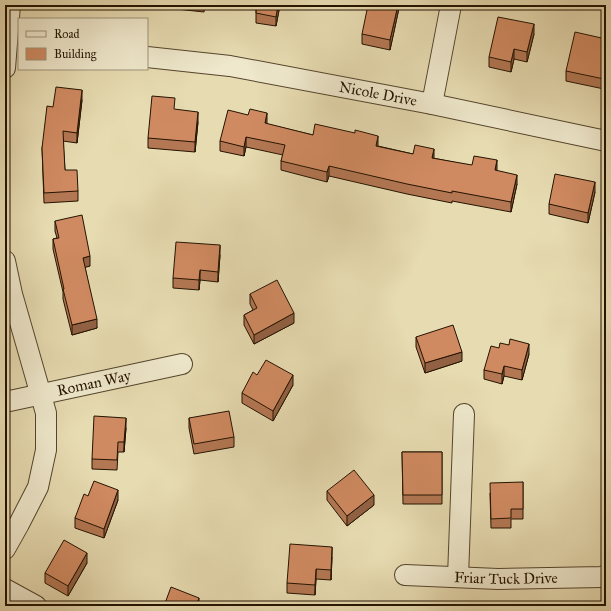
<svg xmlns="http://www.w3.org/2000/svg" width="611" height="611" viewBox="0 0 611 611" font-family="'IM FELL Great Primer',serif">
	<rect width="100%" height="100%" fill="#e7dbb1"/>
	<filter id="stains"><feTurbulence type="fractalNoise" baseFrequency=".005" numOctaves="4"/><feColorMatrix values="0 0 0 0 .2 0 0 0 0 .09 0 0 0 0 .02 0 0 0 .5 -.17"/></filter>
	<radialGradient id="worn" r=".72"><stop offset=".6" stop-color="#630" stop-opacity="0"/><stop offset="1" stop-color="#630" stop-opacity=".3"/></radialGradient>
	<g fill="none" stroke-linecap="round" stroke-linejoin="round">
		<defs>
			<g id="minor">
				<path id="s1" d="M147,57L230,66L432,104L606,141"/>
				<path d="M5,68L10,5"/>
				<path d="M432,104L451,5"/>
				<path d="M5,261L12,294L46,413V450L38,487L19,524L5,549"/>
				<path id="s2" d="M5,402L182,364"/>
				<path id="s3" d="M405,575L498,579L602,577L606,575"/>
				<path d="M458,577L464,414"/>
				<path d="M5,589L36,606"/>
			</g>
		</defs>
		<use href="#minor" stroke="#54452c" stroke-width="22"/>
		<use href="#minor" stroke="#efe8cc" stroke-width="20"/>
	</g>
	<path fill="#b37753" stroke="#231300" d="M167,5H205L204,12L167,8Z
		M247,5H280L276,26L256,23V10L247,8Z
		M399,5V8L390,50L362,44V34Z
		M534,34L527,62L514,59L511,72L489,67V57Z
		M606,39V82L604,89L566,81V71Z
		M82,100L77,143L63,141L65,170L78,191V201L44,203L42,148L53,107Z
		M198,122L195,152L148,148V138Z
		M267,123V124L313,135L378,146L413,154L497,171L517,184L511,212L452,201V203L407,194L329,176L327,182L281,170V161L283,155L246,147L244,156L220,151V141Z
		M595,192L588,223L549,214V204Z
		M55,221L90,266L85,267L97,328L72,335L63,299V292L53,249V239L57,238L55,231Z
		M220,255L218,282L200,280L199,290L173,288V278Z
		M250,294L294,323L254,344L244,325V315L253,310L250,304Z
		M416,337L462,361L425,373L416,347Z
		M499,348L529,354L522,380L504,376L502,384L484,379V370Z
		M257,375L293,385L273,421L242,403V393Z
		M189,418L234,437V447L194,454L189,428Z
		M126,428L124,452H118L117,470L92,469V459Z
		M402,452H442V504H403Z
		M523,482V519H511V528H491L490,493Z
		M327,491L374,505L347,526L327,500Z
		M88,496L118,500L104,538L75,528V518Z
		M332,557L331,580L316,579L315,595L287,593V583Z
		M87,563L68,596L45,583V573Z"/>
	<path fill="#926144" stroke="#231300" d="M278,5H280L276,26V17Z
		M398,5H399V8L390,50V40Z
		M534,24V34L527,62V52Z
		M514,49V59L511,72V62Z
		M606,72V82L604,89V79Z
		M82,90V100L77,143V133Z
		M198,112V122L195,152V142Z
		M267,113V123L265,133V123Z
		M378,136V146L376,155V146Z
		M246,137V147L244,156V147Z
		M434,149V159L432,158Z
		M497,160V170L495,180V170Z
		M329,166V176L327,182V172Z
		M517,175V184L511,212V202Z
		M595,182V192L588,223V213Z
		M220,245V255L218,282V272Z
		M90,256V266L83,268V258Z
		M200,270V280L199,290V280Z
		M294,313V323L254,344V335Z
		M97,319V328L72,335V325Z
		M529,344V354L522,380V370Z
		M462,352V361L425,373V363Z
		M504,366V376L502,384V374Z
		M293,375V385L273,421V411Z
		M126,418V428L124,452V442Z
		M118,490V500L104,538V529Z
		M374,495V505L347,526V516Z
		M332,547V557L331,580V570Z
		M87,553V563L68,596V586Z
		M316,569V579L315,595V585Z
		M199,598V606H196Z"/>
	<path fill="#d08a61" stroke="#231300" d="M257,5H278L276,17L256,13Z
		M368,5H398L390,40L362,34Z
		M498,17L534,24L527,52L514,49L511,62L489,57Z
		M575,32L606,39V72L604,79L566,71Z
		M56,87L82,90L77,133L63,131L65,170H77L78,191L44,193L42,148L47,106L53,107Z
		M152,96L175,98L174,109L198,112L195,142L148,138Z
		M250,109L267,113L265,123L313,135L315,124L355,133V130L378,136L376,146L413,154L415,145L434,149L432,158L472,165L474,156L497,160L495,170L517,175L511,202L452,191V193L407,184L329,166L327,172L281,161L285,145L246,137L244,147L220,141L228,110L248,115Z
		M555,174L595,182L588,213L549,204Z
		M82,215L90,256L83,258L97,319L72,325L63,289H64L53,239L59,238L55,221Z
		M176,242L220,245L218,272L200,270L199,280L173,278Z
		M277,280L294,313L254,335L244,315L257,308L250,294Z
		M453,325L462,352L425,363L416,337Z
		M510,339L529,344L522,370L504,366L502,374L484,370L491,346L499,348L500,343L509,345Z
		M266,360L293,375L273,411L242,393L253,372L257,375Z
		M229,411L234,437L194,444L189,418Z
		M94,416L126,418L124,442H118L117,460L92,459Z
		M402,452H442V495H403Z
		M354,470L374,495L347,516L327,491Z
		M94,481L118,490L104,529L75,518L84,494L88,496Z
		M523,482V509H511V518L491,519L490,483Z
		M64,540L87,553L68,586L45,573Z
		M290,544L332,547L331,570L316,569L315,585L287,583Z
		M171,587L199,598L196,606H164Z"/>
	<g text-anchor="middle" stroke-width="3" stroke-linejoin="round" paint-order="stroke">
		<g font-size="15" fill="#231300" stroke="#efe8cc">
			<text dy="5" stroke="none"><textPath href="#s1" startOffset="234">Nicole Drive</textPath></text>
			<text dy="5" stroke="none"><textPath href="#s2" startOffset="91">Roman Way</textPath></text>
			<text dy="5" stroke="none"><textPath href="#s3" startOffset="101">Friar Tuck Drive</textPath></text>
		</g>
	</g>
	<rect width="611" height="611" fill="none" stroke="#e7dbb1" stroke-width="20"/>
	<rect x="6" y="6" width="599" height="599" fill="none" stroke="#231300" stroke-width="2"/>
	<rect x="10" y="10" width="591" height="591" fill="none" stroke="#231300"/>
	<rect x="18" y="18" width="130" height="52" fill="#efe8cc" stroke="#9d937a"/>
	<rect x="26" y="31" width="20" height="6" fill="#efe8cc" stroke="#9d937a"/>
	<text x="54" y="38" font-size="12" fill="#231300">Road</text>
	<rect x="26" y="48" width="20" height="12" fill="#d08a61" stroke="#9d937a"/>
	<text x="54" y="58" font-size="12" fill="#231300">Building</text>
	<rect width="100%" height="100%" filter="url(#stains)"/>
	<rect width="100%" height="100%" fill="url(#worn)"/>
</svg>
